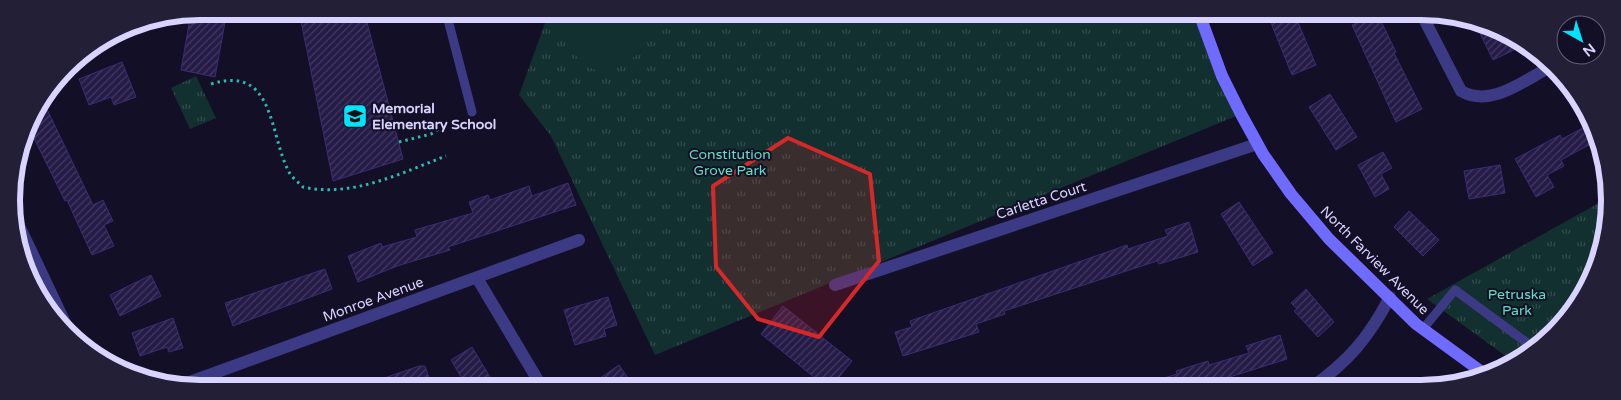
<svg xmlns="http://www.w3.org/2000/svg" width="1621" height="400" viewBox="0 0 1621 400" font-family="'Varela Round',sans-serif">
	<defs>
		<pattern id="park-tufts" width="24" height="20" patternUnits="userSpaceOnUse" patternTransform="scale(1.25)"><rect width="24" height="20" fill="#12302f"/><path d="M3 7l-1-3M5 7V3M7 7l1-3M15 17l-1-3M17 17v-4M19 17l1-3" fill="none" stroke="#344d4e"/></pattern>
		<pattern id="building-hatch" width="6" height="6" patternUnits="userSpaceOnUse" patternTransform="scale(1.25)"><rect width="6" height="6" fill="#241b47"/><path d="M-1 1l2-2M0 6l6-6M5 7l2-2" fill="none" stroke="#433b63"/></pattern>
	</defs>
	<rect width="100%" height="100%" fill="#130f26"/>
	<path fill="url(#park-tufts)" d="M549,12L1199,13L1241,114L655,355L551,136L519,95Z
		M196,76L216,118L190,129L171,88Z
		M1606,199L1608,225L1590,284L1554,334L1514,362L1427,299Z"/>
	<path fill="#12302f" d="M553,12H650C651,21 652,30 648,39C640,60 605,80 585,65C572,56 561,26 553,12Z"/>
	<path fill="url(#building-hatch)" stroke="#3b2d73" d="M200,11H227L215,77L181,70L191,13Z
		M299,11H364L403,159L333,181Z
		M1267,13H1294L1316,65L1292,75Z
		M1377,13L1396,52L1394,53L1422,109L1396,122L1352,25Z
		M1475,23L1516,37L1520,47L1493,60Z
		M122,62L136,97L114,105L111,97L89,105L79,79Z
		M1330,94L1357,137L1336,150L1309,107Z
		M43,101L93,205L103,200L113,221L104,225L114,246L92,255L67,200L65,201L28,126L31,116Z
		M1590,124L1598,140L1561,160L1564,166L1547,175L1554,187L1536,197L1515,159L1560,135L1562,139Z
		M1383,152L1392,168L1381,174L1389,189L1375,197L1358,165Z
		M1500,165L1505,193L1469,199L1464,171Z
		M568,183L576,205L448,247L450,250L397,266L358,282L348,256L381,243L382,247L417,237L415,230L473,213L469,202L488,195L490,200L529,186L532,196Z
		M1239,202L1273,253L1253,266L1221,214Z
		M1409,211L1439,240L1423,256L1394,227Z
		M1189,222L1198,252L1159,264L1157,261L1004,311L1005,314L976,324L979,332L903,356L895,332L912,327L910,321L1127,245L1128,249L1168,236L1165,230Z
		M325,269L332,289L233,326L225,303Z
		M151,275L161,296L120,316L110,295Z
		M1306,289L1334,322L1318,337L1294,311L1297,309L1291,303Z
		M608,297L617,325L604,329L606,336L575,345L564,310Z
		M783,306L852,361L831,387H808L815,378L761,334Z
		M173,318L183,348L169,352L167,347L140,356L132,333Z
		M1280,335L1287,359L1198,387H1145V384L1177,374L1176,371L1208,361L1209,365L1249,353L1246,346Z
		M472,347L496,387H467L451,360Z
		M619,365L634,387H587Z
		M419,366H425L432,387H365L364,385Z"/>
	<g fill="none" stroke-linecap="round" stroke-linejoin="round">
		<path stroke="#2fb8b0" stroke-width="3" stroke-dasharray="2.5 4" stroke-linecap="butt" d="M211,84C274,64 269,132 288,170C291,177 298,182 303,187C352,198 401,173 446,156
			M399,142L431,134L440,128"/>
		<path stroke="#3d3a85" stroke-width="9" d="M446,12L472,112
			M1423,329L1455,290L1534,348"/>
		<path stroke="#3d3a85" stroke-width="12" d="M1421,13L1461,91C1491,108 1523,81 1550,67
			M15,217L69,331
			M477,278L542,387
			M835,285L1257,144
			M176,387L579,240
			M1312,387C1349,361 1369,337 1390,297"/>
		<path stroke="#6f6bff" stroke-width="12" d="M1199,13L1222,76L1241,114L1263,154L1291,194L1329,239L1416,324L1486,375"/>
	</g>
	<path fill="#d62828" fill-opacity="0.2" stroke="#d62828" stroke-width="4" stroke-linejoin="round" d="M788,138L870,174L879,261L819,337L758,319L716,267L713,186Z"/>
	<defs>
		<symbol id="school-square" viewBox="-11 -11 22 22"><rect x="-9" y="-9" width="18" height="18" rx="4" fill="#00e5ff" stroke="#130f26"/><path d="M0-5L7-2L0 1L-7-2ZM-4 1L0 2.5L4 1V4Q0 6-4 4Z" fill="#111"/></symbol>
	</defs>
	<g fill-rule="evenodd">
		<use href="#school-square" x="341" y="102" width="28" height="28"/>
	</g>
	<g text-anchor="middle" stroke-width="4" stroke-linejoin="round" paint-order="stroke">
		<g font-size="14" font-weight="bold" fill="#d9d4ff" stroke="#130f26" text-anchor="start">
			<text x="372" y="113">Memorial<tspan x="372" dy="16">Elementary School</tspan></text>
		</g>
		<g font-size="14" fill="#5fe0c0" stroke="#130f26">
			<text x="730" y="159">Constitution<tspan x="730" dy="16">Grove Park</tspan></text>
			<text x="1517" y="299">Petruska<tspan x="1517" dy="16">Park</tspan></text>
		</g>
		<g font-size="14" fill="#d9d4ff" stroke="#130f26">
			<text transform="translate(1041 200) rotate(-18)" y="5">Carletta Court</text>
			<text transform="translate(1375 260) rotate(45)" y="5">North Farview Avenue</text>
			<text transform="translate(373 299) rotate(-20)" y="5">Monroe Avenue</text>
		</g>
	</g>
	<path d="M0 0H1621V400H0ZM200 20H1421A180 180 0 0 1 1601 200V200A180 180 0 0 1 1421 380H200A180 180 0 0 1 20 200V200A180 180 0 0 1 200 20Z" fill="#231f37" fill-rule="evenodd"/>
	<path fill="none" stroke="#d9d4ff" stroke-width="6" d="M200 20H1421A180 180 0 0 1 1601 200V200A180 180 0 0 1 1421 380H200A180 180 0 0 1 20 200V200A180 180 0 0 1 200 20Z"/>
	<g transform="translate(1581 40) rotate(141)"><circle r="24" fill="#130f26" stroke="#625e7d"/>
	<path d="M0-4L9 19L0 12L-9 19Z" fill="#00e5ff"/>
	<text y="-8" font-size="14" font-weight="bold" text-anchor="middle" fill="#d9d4ff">N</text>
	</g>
</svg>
